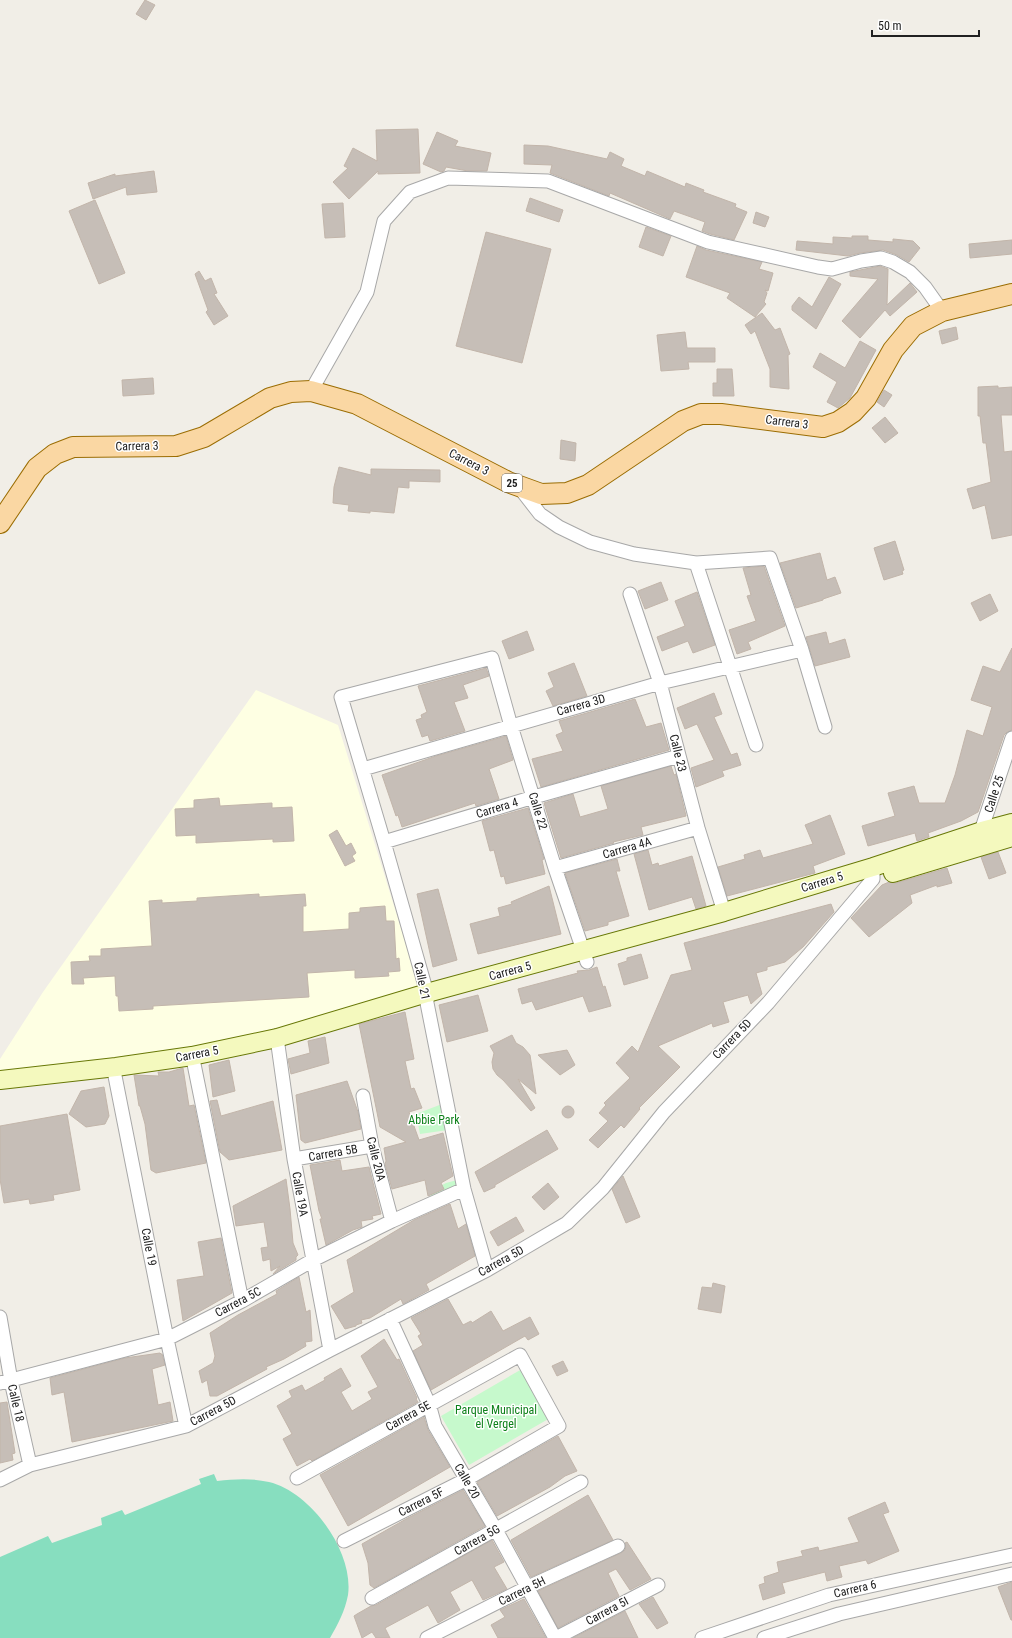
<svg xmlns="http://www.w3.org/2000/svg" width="1012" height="1638" viewBox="0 0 1012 1638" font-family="'Roboto Condensed',sans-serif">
	<rect width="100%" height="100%" fill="#f1eee7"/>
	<path fill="#feffe3" d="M256,690L338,725L420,990L275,1031L191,1051L0,1074V1059L43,992Z"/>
	<path fill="#c6f9cc" d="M442,1104L450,1129L460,1188L432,1200L429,1192L446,1183L457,1180L448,1130L420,1134L416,1114Z
		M522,1369L550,1418L469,1465L441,1416Z"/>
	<path fill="#87debf" d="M214,1474L217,1481C235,1479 252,1478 269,1482C311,1492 354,1552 348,1595C345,1611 338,1624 330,1638H0V1557L48,1536L52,1543L102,1525L101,1518L122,1510L125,1515L201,1484L199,1479Z"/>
	<path fill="#c6beb7" stroke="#c2b5aa" d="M145,0L155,5L146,20L136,14Z
		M418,129L420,173L378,174V171L349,199L333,182L348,168L344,166L353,148L377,161L376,130Z
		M437,132L458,141L455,146L491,153L487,171H468L446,167L444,171L441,172L423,164Z
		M524,145L548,146L607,159L610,152L624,159L621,166L645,176L647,171L685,187L686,183L704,190L703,192L736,204L735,207L747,212L734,240L710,234L702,231L705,222L674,211L670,219L610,193L609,196L550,173L552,165L524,164Z
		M154,171L157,192L127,195L126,187L93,199L88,183L115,174V176Z
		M530,198L563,210L559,222L526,211Z
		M95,200L125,273L99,284L69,211Z
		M343,203L345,237L325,238L322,204Z
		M756,212L769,217L765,227L753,223Z
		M646,227L671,236L663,256L639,247Z
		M486,232L551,249L522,363L456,346Z
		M852,236H868V240L893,242V239L913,241L920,248L909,262L897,255L883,250L860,253L848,256L796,250L797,241L833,244V237L852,238Z
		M1012,240V254L970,258L969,244Z
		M697,246L706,250L762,262L759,269L773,273L768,291L765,290L767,293L764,302L766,304L755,317L727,298L730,293L686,277Z
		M880,266L888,269L887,305L910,283L917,292L890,316L885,310L860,338L842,321L878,279L850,276V272Z
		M199,271L205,281L211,278L217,293L214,294L228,316L214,325L206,312L208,310L195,274Z
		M829,277L841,284L816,329L792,310V306L799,297L812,307Z
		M762,313L775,330L780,328L790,354L788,355L789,389L770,387V369L755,331L751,334L745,325Z
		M956,327L958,339L942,344L939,331Z
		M685,332L687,348H715V362H688L689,369L661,371L657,335Z
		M860,341L876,350L850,398L838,408L827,402L837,382L813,367L820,353L845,368Z
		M717,369H732L734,396H713V383H717Z
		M153,378L154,394L123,396L122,380Z
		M998,386V388L1012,387V415H1001L1004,452L1012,451V535L992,539L985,505L973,509L967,489L991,482L986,443H983L980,416H978V387Z
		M884,390L892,395L884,407L877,402Z
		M885,417L898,433L885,443L872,428Z
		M561,440L576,443L575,461L560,459Z
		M339,467L371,475V469L440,470V482L409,481V488L398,487L394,513L370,511V513L348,511L349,505L333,503L334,487Z
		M895,541L904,570L902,571L903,574L884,580L874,548Z
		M820,553L827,580L835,577L841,593L823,599V600L796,608L780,563Z
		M764,566L785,626L748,642L751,649L737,654L729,630L756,621L747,596L751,595L743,568Z
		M661,582L668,600L645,609L638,591Z
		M697,592L715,645L693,653L688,641L662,651L657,637L685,626L675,601Z
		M990,594L998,611L980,621L971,603Z
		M527,631L534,650L509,659L502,641Z
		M826,632L829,644L845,639L850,657L815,666L806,637Z
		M1012,648V730L1007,732L1004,735L978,812L961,821L928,833L929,837L917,841L915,833L868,846L862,826L895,816L888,793L914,786L919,803H945L955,775L967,730L983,736L992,707L971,700L983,666L1000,672Z
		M574,663L587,696L553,706L546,691L554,687L548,673Z
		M486,668L489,676L463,685L468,698L454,702L465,731L430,741L428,735L422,737L416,720L422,718L421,715L427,712L418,686Z
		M714,693L722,714L714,717L731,755L737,753L741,765L722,771L724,776L696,787L691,768L714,760L697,724L685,729L677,708Z
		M635,699L646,727L661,723L669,750L541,787L532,759L563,751L556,735L563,732L559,721Z
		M506,736L513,760L489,769L499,799L476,806L475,803L402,827L398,815L396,816L382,775L436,756Z
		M671,766L674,775L676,774L686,816L641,827L643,835L613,842L614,843L561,858L544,803L573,794L580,817L608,809L601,786Z
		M219,798L220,806L272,803V808L292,807L294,841L273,842V839L196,843V835L176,836L175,809L194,808V800Z
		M528,808L544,859L542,860L545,874L506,884L504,876L501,877L494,850L490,851L482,821Z
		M830,815L845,854L813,866L815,873L727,896L718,867L745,859L744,855L760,850L763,858L813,844L805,825Z
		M337,830L346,846L351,843L356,853L352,856L355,861L345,866L329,835Z
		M648,850L652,865L658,863L659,866L692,856L706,906L696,909L692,897L649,910L634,854Z
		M998,852L1006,873L989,879L981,857Z
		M617,859L620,871H616L629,916L608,922V925L585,931L565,873Z
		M947,868L952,883L937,887V885L910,895L912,903L869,937L851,918L882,885L889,882L896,883Z
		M549,886L561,934L478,954L470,924L500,916L498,908L512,904L511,902Z
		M438,889L457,960L433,967L417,894Z
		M259,894V897L305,894L306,906H303V932L349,929V913L360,912V908L385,906L386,921H394L396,959L399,958L400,971L388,972L389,976L355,978V970L307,973L309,997L153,1006V1009L119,1011L118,996H116L115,976L83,978L84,984H72L71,962L90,961L89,956H101V949L152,946L149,901L162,900V903L197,901V898Z
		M831,904L834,912L803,947L785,962L767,967V970L756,973L762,994L751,1004L748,995L723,1002L729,1022L713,1027L712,1023L658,1046L680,1067L639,1108L640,1109L624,1128L621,1125L598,1148L589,1140L608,1121L599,1113L606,1105L604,1103L630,1078L616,1063L632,1046L638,1052L671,975L692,970L684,943Z
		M641,954L648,978L624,985L618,964L627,961V958Z
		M597,967L603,987L605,986L611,1006L589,1012L583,996L536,1010L532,1001L522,1004L518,989L578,973L577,971L589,970Z
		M478,995L488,1031L447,1042L439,1005Z
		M405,1012L414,1059L405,1061L411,1089L414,1088L422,1108L409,1112L419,1140L443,1133L453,1176L441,1183L444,1189L428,1196L425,1180L392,1189L385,1164L386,1161L384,1148L406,1142L380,1127L359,1024Z
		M512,1035L516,1043L523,1047L530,1055L536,1094L518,1079L535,1108L531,1111L503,1080L497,1075L493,1069L492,1062L494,1053L490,1046Z
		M325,1037L329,1063L291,1074L288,1059L310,1053L308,1041Z
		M567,1050L575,1065L560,1075L538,1055Z
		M229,1060L235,1091L213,1097L209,1065Z
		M183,1068L189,1106L194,1105L206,1163L156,1173L151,1170L145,1124L140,1106H139L134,1075L159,1076L158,1072H169Z
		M347,1081L358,1112L361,1129L305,1143L301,1140L296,1095Z
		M104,1087L109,1116L105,1124L86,1127L69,1114L81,1091Z
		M217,1100L221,1116L273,1101L282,1150L229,1160L220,1152L210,1101Z
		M562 1112a6 6 0 1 1 12 0a6 6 0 1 1-12 0Z
		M67,1114L80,1190L53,1195L54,1200L30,1204L29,1199L4,1203L0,1179V1126Z
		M547,1130L558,1149L495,1185V1187L484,1192L475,1172Z
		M340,1160L342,1171L369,1167L381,1214L372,1216L373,1219L361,1221L362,1227L353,1230L326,1245L320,1219H322L319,1211L310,1165Z
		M623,1176L640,1217L626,1223L612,1189Z
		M286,1179L290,1209L293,1243L298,1255L296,1257V1260L273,1274L280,1266L271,1271L270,1259L263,1261L261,1248L268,1247L264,1222L236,1226L233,1206Z
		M548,1183L559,1197L544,1210L532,1197Z
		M450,1204L458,1229L466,1224L475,1256L426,1284L429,1290L403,1304L401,1299L370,1318L361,1320L362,1323L356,1325V1326L345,1329L331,1306L354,1292L347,1260L414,1220Z
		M516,1217L524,1231L498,1246L490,1232Z
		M221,1238L232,1293L183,1321L177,1280L204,1276L198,1242Z
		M299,1277L306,1312L310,1310L312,1341L305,1342L306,1346L284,1359L266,1367L267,1369L217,1396H210L207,1380L202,1383L199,1371L213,1363L215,1356L210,1333L238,1315L277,1294L276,1291Z
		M713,1283L725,1286L721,1313L698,1309L702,1287L712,1288Z
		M448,1299L463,1325L471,1321L472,1323L491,1311L503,1331L530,1317L539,1334L528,1340L525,1336L431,1390L413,1351L423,1345L418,1336L421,1334L411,1318Z
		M384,1339L397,1360L399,1359L417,1398L416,1399L418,1402L312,1461L310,1459L297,1466L283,1439L292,1434L277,1406L292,1397L289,1391L302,1385L305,1391L325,1380L324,1378L341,1368L351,1386L341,1392L352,1411L372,1399L368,1392L378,1387L361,1356Z
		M160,1353L161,1354H162L165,1365L152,1369L158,1405L170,1402L173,1421L72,1442L64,1392L52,1395L50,1378L125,1358Z
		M563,1361L568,1371L557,1376L552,1366Z
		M7,1402L15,1453L12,1454L13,1460L0,1463V1403Z
		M424,1417L428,1430L450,1467L348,1526L320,1475Z
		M558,1436L577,1471L565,1476L550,1487L497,1516L477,1482Z
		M463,1490L485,1526L374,1588L370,1585L368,1563L362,1544L406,1519Z
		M588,1495L613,1540L531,1577L511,1540Z
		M885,1502L889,1512L883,1514L899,1551L868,1564L866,1560L839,1566L842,1577L827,1581L825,1572L782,1583L785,1593L763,1600L759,1585L765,1583L764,1577L779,1572L777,1562L803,1556L801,1551L818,1547L819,1551L859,1542L848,1518Z
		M492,1540L504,1562L494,1567L507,1589L483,1600L472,1580L450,1592L460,1610L438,1623L428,1605L385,1628L390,1638H376L372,1632L362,1638L354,1616L357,1614L371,1606L376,1605Z
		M627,1542L651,1579L630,1590L616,1569L608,1573L619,1596L558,1628L538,1591L621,1553L625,1550V1543Z
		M1012,1582V1620H1011L998,1587Z
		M653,1597L668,1623L657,1629L639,1604Z
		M524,1599L546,1638H498L491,1625L505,1617L500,1610Z
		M625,1611L638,1638H573Z"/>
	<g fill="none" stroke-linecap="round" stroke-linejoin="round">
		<defs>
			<path id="street" d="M311,391L367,292L384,221L410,192L448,178L548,181L708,242L818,267L832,269L861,261L881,258L893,262L910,272L925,287L942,311
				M519,487L540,514L559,527L590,542L634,554L696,563L770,558L802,650L825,727
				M696,563L756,745
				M630,594L660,683L698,828L724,912
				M363,769L660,683L802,650
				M979,837L1012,738
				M384,842L534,797L679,756
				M555,868L698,828
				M277,1038L294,1159L330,1350
				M194,1064L242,1301
				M116,1067L115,1076L167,1339L186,1426
				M363,1096L372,1146L392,1221
				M294,1159L372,1146
				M487,1270L464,1189L427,1003V993L384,842L341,697L492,658L511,726L555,868L587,962
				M0,1317L11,1381L30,1465
				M390,1319L429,1404L435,1426L496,1530L555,1638
				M0,1383L167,1339L242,1301L313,1260L392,1221L464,1189
				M297,1478L520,1355L559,1426L465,1480L344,1541
				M0,1480L30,1465L186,1426L330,1350L487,1270L567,1223L603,1188L664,1112L768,1003L873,879V867
				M372,1598L581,1482
				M427,1638L528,1587L618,1546
				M556,1638L658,1585
				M702,1638L829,1595L1012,1555
				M764,1638L839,1614L1012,1574"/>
			<path id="secondary" d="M893,873L1012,837
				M0,1080L116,1067L192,1056L277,1038L427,993L724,912L873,867L982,831L1012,823"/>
			<path id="primary" d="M0,523L37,468L55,454L73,447L176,446L204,437L270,398L291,392L311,391L357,404L508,482L541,494L567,493L588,485L683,421L701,414H721L823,427L838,422L853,412L866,398L893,350L913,326L942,311L1012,294"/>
		</defs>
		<use href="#street" stroke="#a8a8a8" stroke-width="15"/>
		<use href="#secondary" stroke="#687807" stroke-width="20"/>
		<use href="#primary" stroke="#9b6d03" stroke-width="22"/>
		<use href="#street" stroke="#fff" stroke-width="13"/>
		<use href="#secondary" stroke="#f4f9be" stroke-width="18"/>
		<use href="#primary" stroke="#fad7a3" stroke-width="20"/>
	</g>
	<g text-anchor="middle" stroke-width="3" stroke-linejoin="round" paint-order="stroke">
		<rect fill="#fff" stroke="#646464" stroke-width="1" x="502" y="474" width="20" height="18" rx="3"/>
		<g font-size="11" font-weight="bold" fill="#212121">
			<text x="512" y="487">25</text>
		</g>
		<g font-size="12" fill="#212121" stroke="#fff">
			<text transform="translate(787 422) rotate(7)" y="4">Carrera 3</text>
			<text transform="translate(137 446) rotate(-1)" y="4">Carrera 3</text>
			<text transform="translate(469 462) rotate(27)" y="4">Carrera 3</text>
			<text transform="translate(581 705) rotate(-16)" y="4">Carrera 3D</text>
			<text transform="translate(678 753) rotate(76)" y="4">Calle 23</text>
			<text transform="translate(994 794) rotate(-72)" y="4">Calle 25</text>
			<text transform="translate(497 808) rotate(-17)" y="4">Carrera 4</text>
			<text transform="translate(538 811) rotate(73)" y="4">Calle 22</text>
			<text transform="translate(627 848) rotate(-16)" y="4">Carrera 4A</text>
			<text transform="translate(822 882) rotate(-17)" y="4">Carrera 5</text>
			<text transform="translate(510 971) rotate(-15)" y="4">Carrera 5</text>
			<text transform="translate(422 981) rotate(78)" y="4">Calle 21</text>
			<text transform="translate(732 1039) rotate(-46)" y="4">Carrera 5D</text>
			<text transform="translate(197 1054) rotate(-11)" y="4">Carrera 5</text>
			<text transform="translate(333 1153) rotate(-10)" y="4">Carrera 5B</text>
			<text transform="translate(376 1159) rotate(76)" y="4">Calle 20A</text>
			<text transform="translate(300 1194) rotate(80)" y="4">Calle 19A</text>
			<text transform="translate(149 1247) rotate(79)" y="4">Calle 19</text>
			<text transform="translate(501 1261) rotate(-29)" y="4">Carrera 5D</text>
			<text transform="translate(238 1302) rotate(-28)" y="4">Carrera 5C</text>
			<text transform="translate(16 1403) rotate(77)" y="4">Calle 18</text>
			<text transform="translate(213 1411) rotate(-28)" y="4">Carrera 5D</text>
			<text transform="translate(408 1416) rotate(-29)" y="4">Carrera 5E</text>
			<text transform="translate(467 1481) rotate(60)" y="4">Calle 20</text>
			<text transform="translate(421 1502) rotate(-27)" y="4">Carrera 5F</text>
			<text transform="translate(477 1540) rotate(-29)" y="4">Carrera 5G</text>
			<text transform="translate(855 1589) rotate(-13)" y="4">Carrera 6</text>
			<text transform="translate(522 1591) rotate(-26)" y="4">Carrera 5H</text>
			<text transform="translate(607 1611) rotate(-28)" y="4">Carrera 5I</text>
		</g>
		<g font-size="12" fill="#0e801b" stroke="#fff">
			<text x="434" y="1124">Abbie Park</text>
			<text x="496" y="1414">Parque Municipal<tspan x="496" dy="14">el Vergel</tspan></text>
		</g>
	</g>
	<path d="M872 30v6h107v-6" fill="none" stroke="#212121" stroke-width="2"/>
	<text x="878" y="30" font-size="12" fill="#212121" stroke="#ffffff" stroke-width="3" paint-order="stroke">50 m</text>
</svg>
